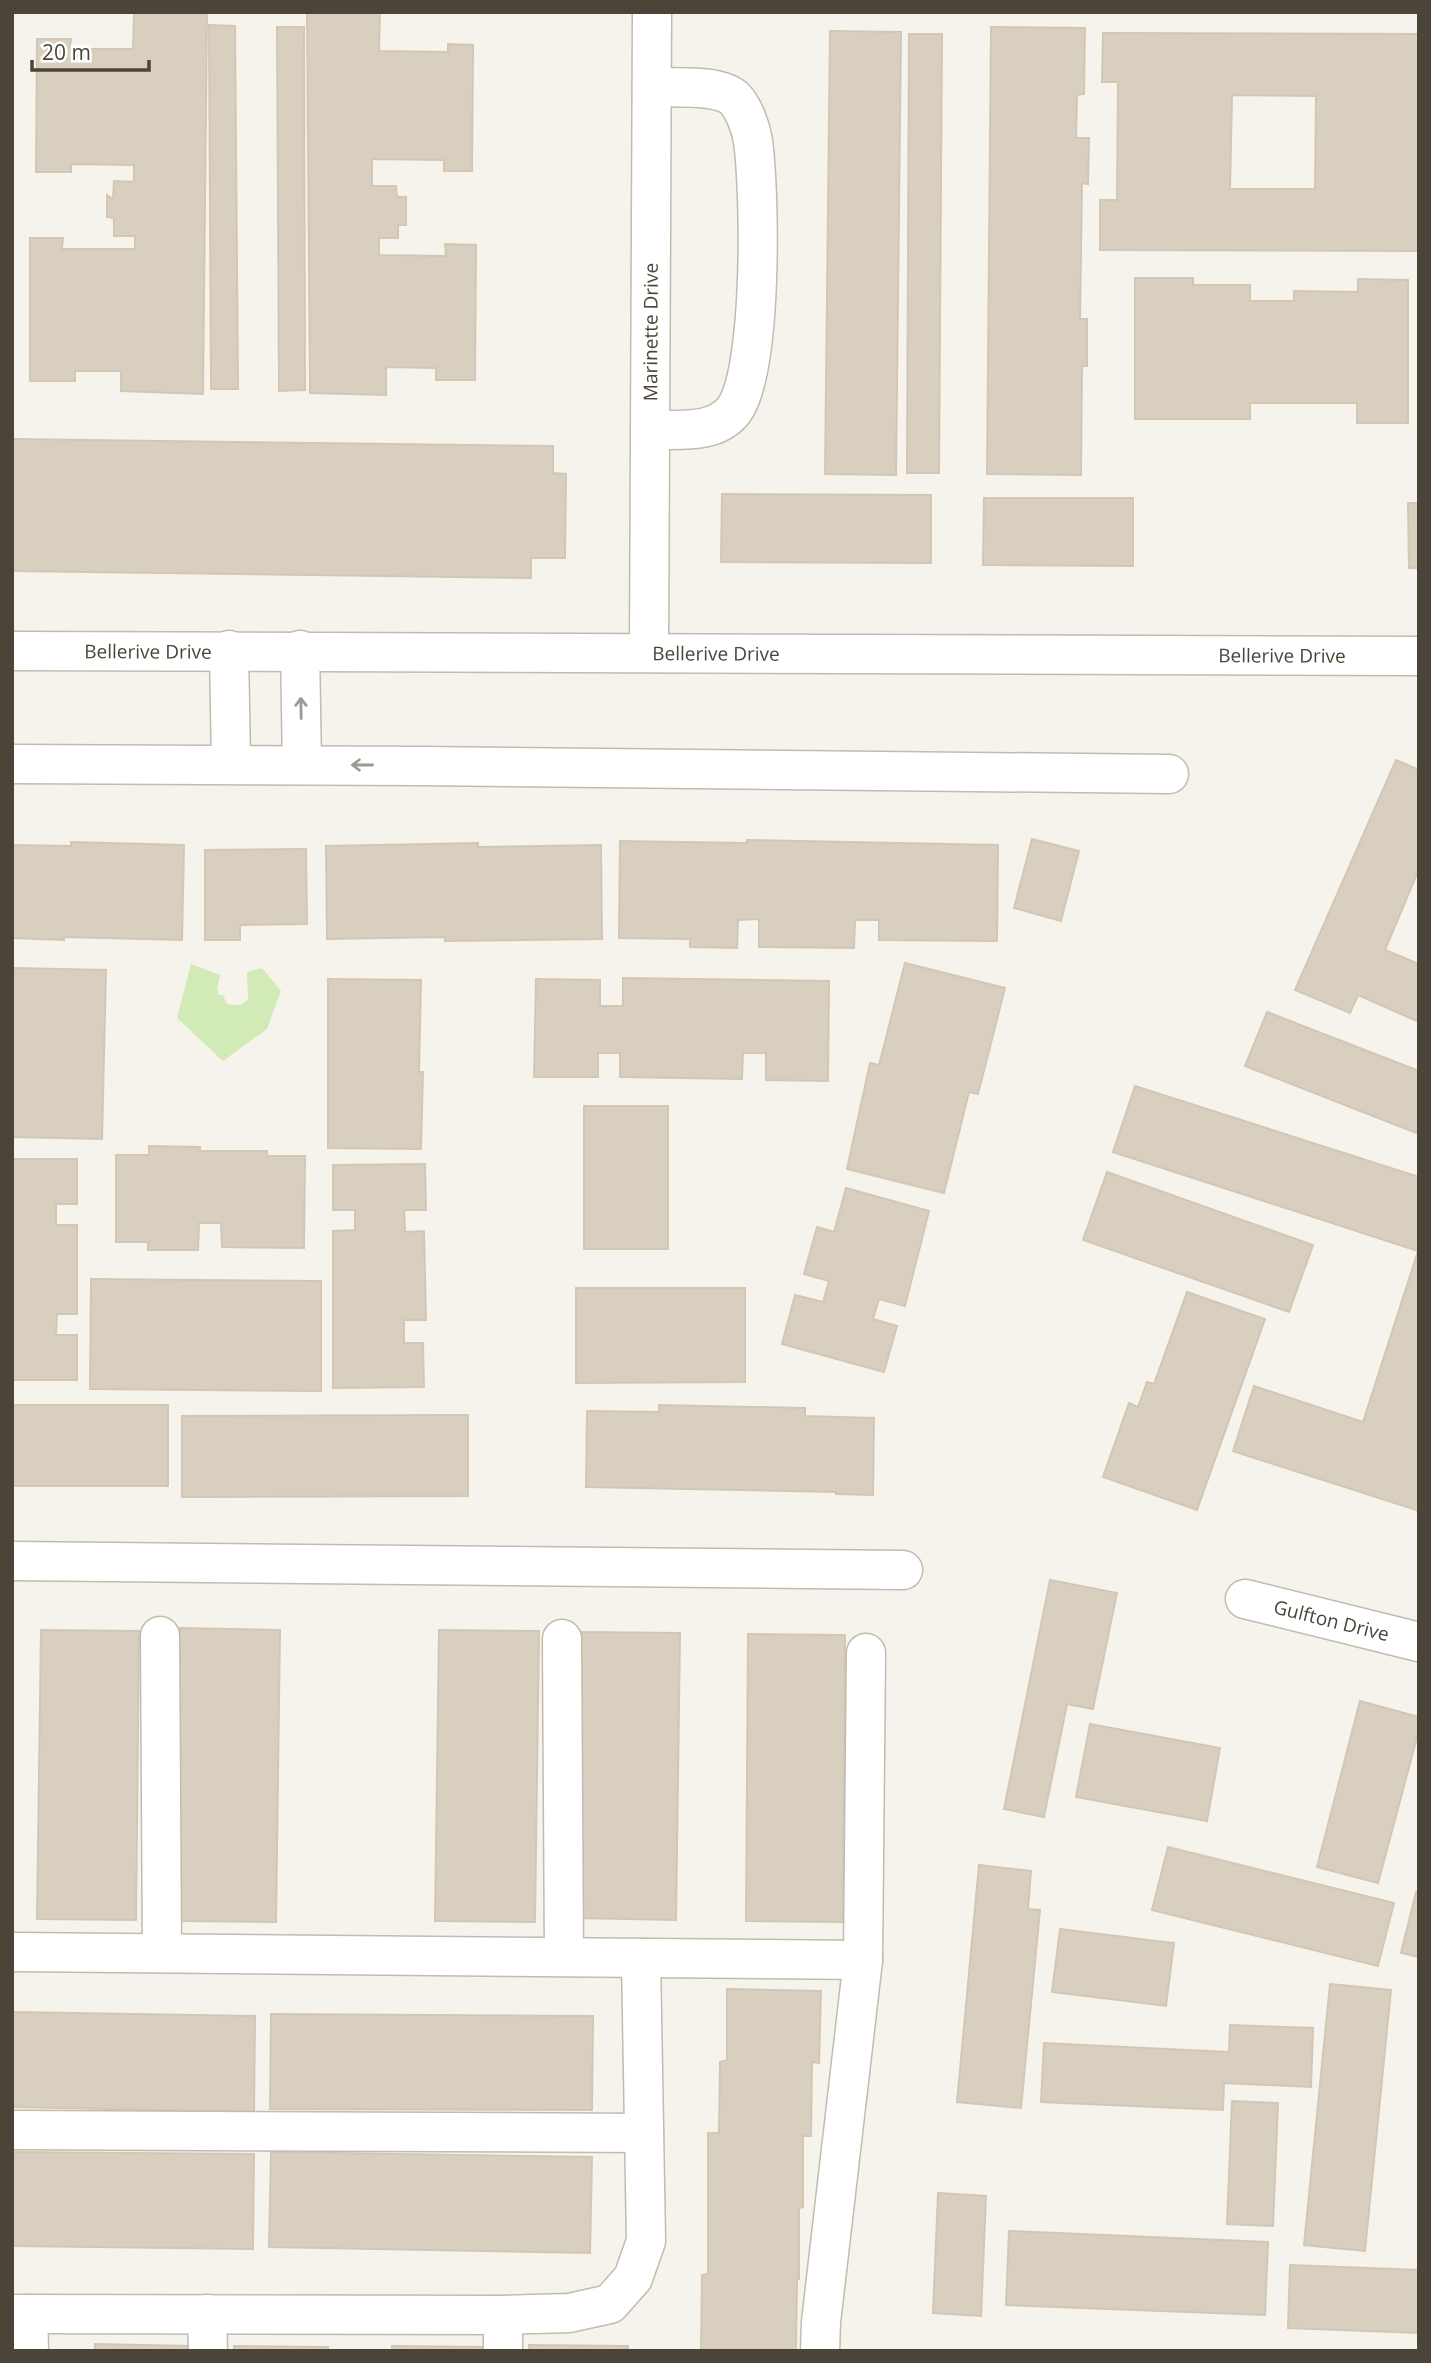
<svg xmlns="http://www.w3.org/2000/svg" width="1431" height="2363" viewBox="0 0 1431 2363" font-family="'Open Sans',sans-serif">
	<rect width="100%" height="100%" fill="#f6f3ec"/>
	<path fill="#d2eab5" d="M191,964L220,975L217,989L219,995H223L227,1004C236,1006 242,1006 248,999L247,972L262,968L281,991L267,1029L223,1061L177,1018Z"/>
	<path fill="#d8cfc1" stroke="#d3c7b4" stroke-width="2" fill-rule="evenodd" d="M134,12H207L203,394L121,391V371H75V381H30V238H63L62,249H135V236H114V218L107,217V195L113,199L114,181L134,182V165L71,164V172H36L37,39H71L70,49H133Z
		M307,12H380L379,51L448,52V44L473,45L472,171H444V160L372,159V186H396L397,197H406V225H398V238H379V255L446,256L445,244L476,245L475,380H436V368L386,367V395L310,393Z
		M209,25L235,26L238,389H211Z
		M277,27H304L305,390L279,391Z
		M991,27L1085,28L1084,94L1077,95L1076,138H1089L1088,184L1082,183L1080,319H1087V366H1082L1081,475L987,474Z
		M830,31L901,32L896,475L825,474Z
		M1103,33L1419,34V251L1100,250V200H1117L1118,82H1102ZM1232,95L1316,96L1315,189H1230Z
		M909,34H942L939,473H907Z
		M1135,278H1193V285H1250V301H1294V291L1358,292V279L1408,280V423H1357V403H1250V419H1135Z
		M12,439L553,446V473L566,474L565,558H531V578L12,571Z
		M722,494L931,495V563L721,562Z
		M984,498H1133V566L983,565Z
		M1408,503H1419V568H1409Z
		M1396,760L1419,770V869L1385,950L1419,964V1022L1358,995L1350,1013L1295,990Z
		M1032,839L1079,851L1061,921L1014,908Z
		M747,840L998,845L997,941L879,940V920H855L854,948L759,947V919L738,920L737,948L690,947V939L619,938L620,841L747,843Z
		M71,842L184,845L182,940L64,937V940L12,938V845L71,846Z
		M478,843V847L601,845L602,939L445,941V937L327,939L326,846Z
		M306,849L307,924L240,925V940H205V850Z
		M905,963L1005,988L978,1094L969,1092L944,1193L847,1169L870,1063L879,1065Z
		M13,968L106,970L102,1139L12,1137Z
		M623,978L829,981L828,1081L766,1080V1053H743L742,1079L620,1077V1053H598V1077H534L536,979L600,980V1006H623Z
		M328,979L421,980L419,1072H423L421,1149L328,1148Z
		M1267,1012L1419,1071V1134L1245,1066Z
		M1135,1086L1419,1177V1511L1233,1451L1254,1386L1363,1422L1418,1251L1113,1152Z
		M584,1106H668V1249H584Z
		M149,1146L200,1147V1151H267V1156H305L304,1248L222,1247L221,1223H199L198,1250H148V1242H116V1155H149Z
		M12,1159H77V1204H56V1225H77V1314H57L56,1335H77V1380H12Z
		M425,1164L426,1210H404L405,1232L424,1231L426,1320H404V1343H423L424,1387L333,1388V1231L355,1230V1210H333V1165Z
		M1107,1172L1313,1245L1289,1312L1083,1240Z
		M846,1188L929,1211L905,1306L879,1299L873,1319L897,1326L884,1372L782,1344L795,1295L823,1302L829,1281L804,1274L817,1227L834,1232Z
		M91,1279L321,1281V1391L90,1389Z
		M576,1288H745V1382L576,1383Z
		M1187,1292L1265,1319L1197,1510L1103,1477L1129,1403L1138,1407L1147,1382L1154,1384Z
		M12,1405H168V1486H12Z
		M659,1405L805,1408V1416L874,1418L873,1495L836,1494V1492L586,1487L587,1411L659,1412Z
		M468,1415V1496L182,1497V1416Z
		M1050,1580L1117,1593L1093,1709L1067,1704L1044,1817L1004,1809Z
		M180,1628L280,1630L276,1922L176,1921Z
		M41,1630L139,1631L136,1920L37,1919Z
		M439,1630L539,1631L535,1922L435,1921Z
		M581,1632L680,1633L676,1920L576,1918Z
		M748,1634L845,1635L843,1922L746,1921Z
		M1360,1701L1419,1717V1730L1378,1883L1317,1867Z
		M1090,1724L1220,1748L1207,1821L1076,1797Z
		M1168,1847L1394,1903L1378,1966L1152,1910Z
		M979,1865L1031,1871L1028,1909L1040,1910L1021,2108L957,2102Z
		M1416,1892H1419V1957L1401,1953Z
		M1060,1929L1174,1943L1166,2006L1052,1992Z
		M1330,1984L1391,1990L1365,2251L1304,2245Z
		M727,1989L821,1991L819,2063L812,2062L811,2136H803V2207L799,2208V2279H797L796,2351H701L702,2275L708,2274V2133H719L720,2062L727,2060Z
		M12,2012L255,2016L254,2112L12,2107Z
		M271,2014L593,2016L592,2110L270,2109Z
		M1230,2025L1313,2028L1311,2087L1224,2083L1223,2110L1041,2102L1044,2043L1229,2052Z
		M1232,2101L1278,2103L1273,2226L1227,2224Z
		M12,2152L254,2154L253,2249L12,2246Z
		M271,2152L592,2157L590,2253L269,2247Z
		M938,2193L986,2196L981,2316L933,2313Z
		M1009,2231L1268,2242L1265,2315L1006,2305Z
		M1290,2265L1419,2270V2333L1288,2328Z
		M95,2344L191,2346V2351H95Z
		M529,2345L628,2346V2351H529Z
		M234,2346L328,2347V2351H234Z
		M392,2346L489,2347V2351H392Z"/>
	<g fill="none" stroke-linecap="round" stroke-linejoin="round">
		<defs>
			<g id="minor">
				<path d="M650,430C678,429 715,435 734,410C763,370 760,193 753,141C751,128 744,108 734,98C718,84 674,88 652,87"/>
				<path d="M229,650L231,764"/>
				<path d="M300,650L302,765"/>
				<path id="s1" d="M12,651L1419,656"/>
				<path id="s2" d="M649,652L652,12"/>
				<path d="M12,764L422,766L1169,774"/>
				<path d="M12,1561L903,1570"/>
				<path id="s3" d="M1245,1599L1419,1642"/>
				<path d="M160,1636L162,1953"/>
				<path d="M562,1639L564,1957"/>
				<path d="M12,1952L863,1960"/>
				<path d="M12,2130L644,2133"/>
				<path d="M12,2314L503,2315L569,2313L610,2304L633,2278L646,2241L641,1958"/>
				<path d="M28,2314L29,2351"/>
				<path d="M207,2314L208,2351"/>
				<path d="M503,2315V2351"/>
				<path d="M820,2351L821,2322L863,1960L866,1653"/>
			</g>
		</defs>
		<use href="#minor" stroke="#c2bbae" stroke-width="41"/>
		<use href="#minor" stroke="#fff" stroke-width="38"/>
	</g>
	<defs><path id="oneway-shaft" d="M-6 0H5M1.5-3L5.5 0L1.5 3" fill="none" stroke-width="1.6" stroke-linecap="round" stroke-linejoin="round" transform="scale(1.75)"/></defs>
	<g stroke="#9c9892">
		<use href="#oneway-shaft" transform="translate(301 708) rotate(-91)"/>
		<use href="#oneway-shaft" transform="translate(362 765) rotate(-180)"/>
	</g>
	<g text-anchor="middle" stroke-width="6" stroke-linejoin="round" paint-order="stroke">
		<g font-size="19" fill="#4b4439" stroke="#fff">
			<text dy="7" stroke="none"><textPath href="#s2" startOffset="320">Marinette Drive</textPath></text>
			<text dy="7" stroke="none"><textPath href="#s1" startOffset="136">Bellerive Drive</textPath></text>
			<text dy="7" stroke="none"><textPath href="#s1" startOffset="704">Bellerive Drive</textPath></text>
			<text dy="7" stroke="none"><textPath href="#s1" startOffset="1270">Bellerive Drive</textPath></text>
			<text dy="7" stroke="none"><textPath href="#s3" startOffset="89">Gulfton Drive</textPath></text>
		</g>
	</g>
	<rect width="1431" height="2363" fill="none" stroke="#4b4439" stroke-width="28"/>
	<path d="M32 60v10h117v-10" fill="none" stroke="#4b4439" stroke-width="3.5"/>
	<text x="42" y="60" font-size="21" fill="#4b4439" stroke="#ffffff" stroke-width="5" paint-order="stroke">20 m</text>
</svg>
